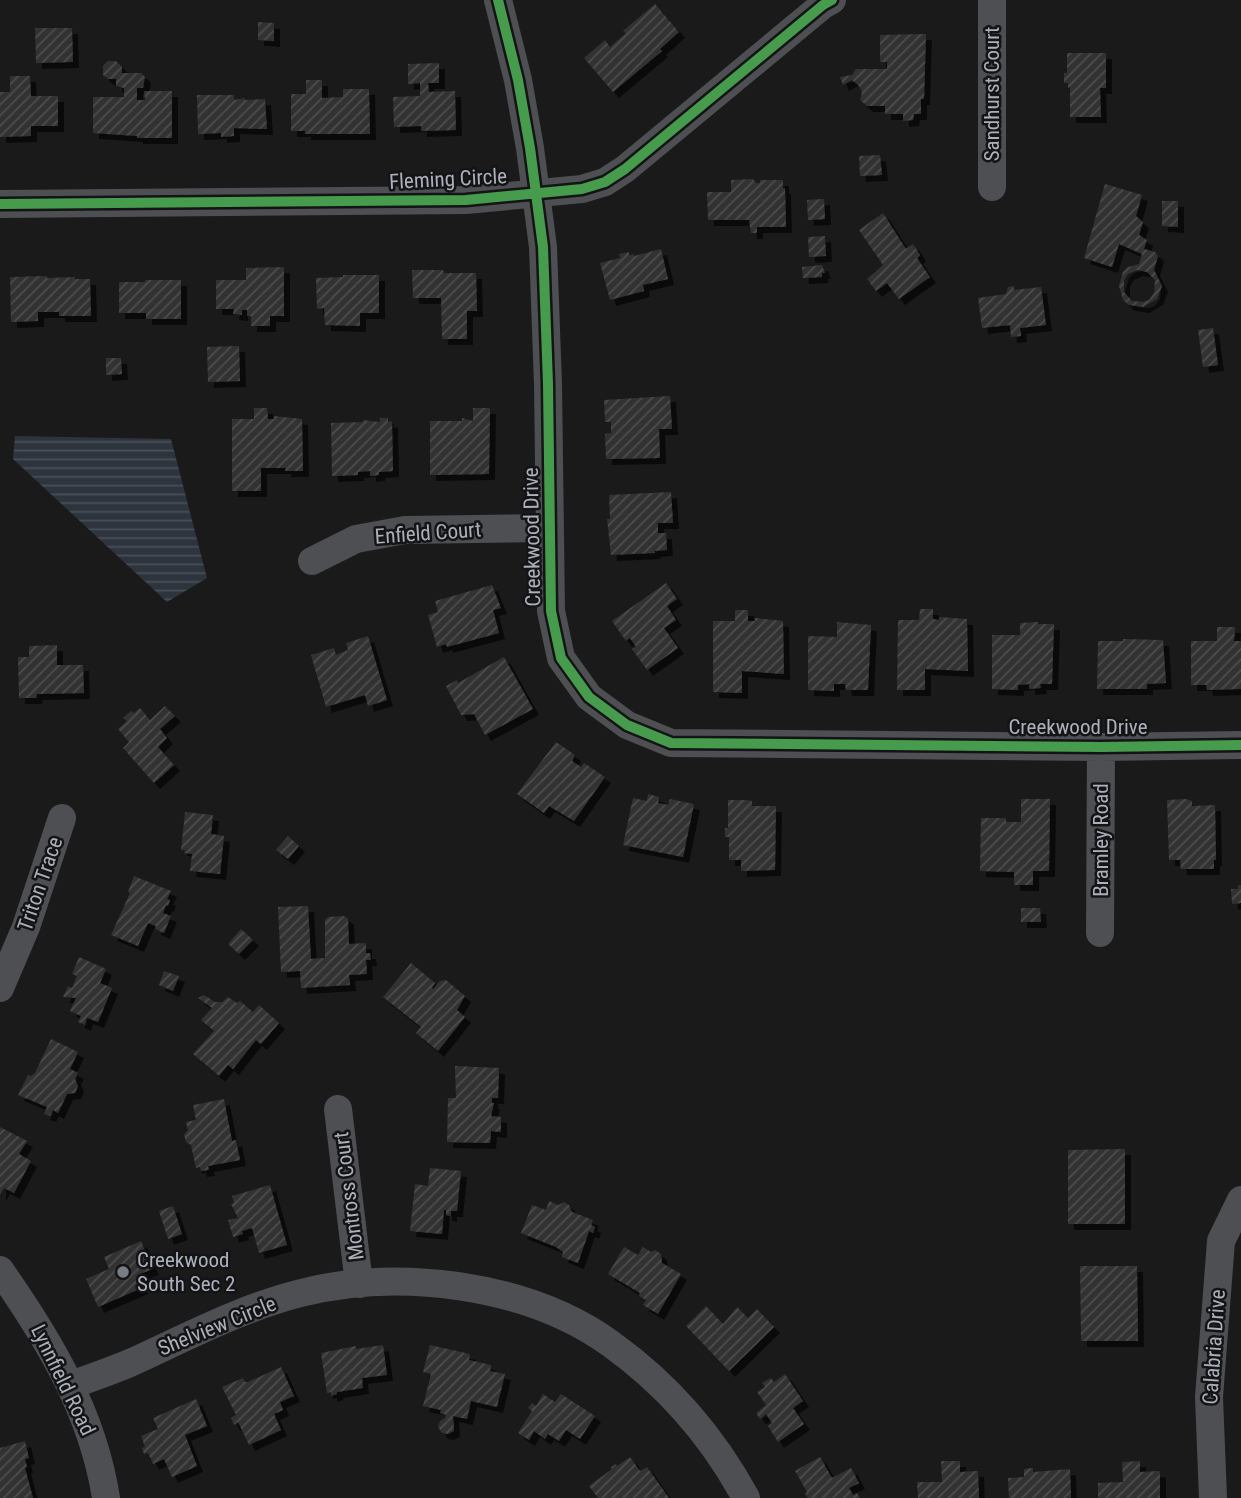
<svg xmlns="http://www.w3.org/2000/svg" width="1241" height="1498" viewBox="0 0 1241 1498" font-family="'Roboto Condensed',sans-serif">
	<defs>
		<pattern id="water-rules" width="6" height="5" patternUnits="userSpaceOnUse" patternTransform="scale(1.75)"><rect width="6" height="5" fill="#2d343d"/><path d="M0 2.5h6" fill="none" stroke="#494f57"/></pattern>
		<pattern id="building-hatch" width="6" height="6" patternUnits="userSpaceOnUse" patternTransform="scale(1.75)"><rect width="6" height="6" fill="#323232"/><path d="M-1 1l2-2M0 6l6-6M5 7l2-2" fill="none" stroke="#4d4d4e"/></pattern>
		<filter id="shadow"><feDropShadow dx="6" dy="6" stdDeviation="0" flood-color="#0009"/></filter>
	</defs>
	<rect width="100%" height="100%" fill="#1a1a1a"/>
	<path fill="url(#water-rules)" d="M15,436L171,439L207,578L167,602L13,459Z"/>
	<path fill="url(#building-hatch)" fill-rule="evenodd" filter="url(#shadow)" d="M655,4L679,32L660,49L662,51L613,92L584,58L605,40L610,47L626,33L623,31Z
		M258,22L274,23V41L258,40Z
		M35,28H72L73,62L36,63Z
		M926,34L924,99H921V114H914L913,120L903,121V114H885V106H867L860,100L862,92L859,86L852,80L843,85L840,77L852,75L856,69H887V62H880V35Z
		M1067,53H1106V88H1100L1101,117H1070V87L1068,88V83H1064V73H1067Z
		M108,61H116L122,67V73H141L145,77L143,88H137V100H145L144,91H172V138H137V136L93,133V97H124V88L116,86V79H108L103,75V66Z
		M439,63V83H428L429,92L455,91L456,130L421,131V126L394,127L393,97L420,96V83L408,84V64Z
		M10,76H30L31,96H58V126H31V136L0,137V92H10Z
		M306,80H322V98L343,97V89H369L370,134H305V131H291V94H306Z
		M197,95H234V100L245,98V100L265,99L267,129L234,128V136L221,137V133L198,134Z
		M880,155L882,175L860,176L859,156Z
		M753,179L756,183H760V180H783V188H785L786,227H757V233H751L749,220H708L707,192H731V180Z
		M1105,184L1142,195L1136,216L1143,222L1139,235L1147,240L1144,249L1155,252L1158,256L1154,270L1162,286L1157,299L1143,307L1129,305L1123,300L1119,286L1123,272L1128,267L1139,264L1142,254L1119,244L1112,267L1084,258ZM1137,270L1147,272L1155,280L1154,293L1149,300L1143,302L1132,301L1124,292V280L1128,274Z
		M824,199L825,219L808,220L807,200Z
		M1162,201H1178V227L1162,226Z
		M883,213L906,249L913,244L920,255L917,258L930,277L899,299L887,283L876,291L867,279L883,265L859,230Z
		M825,236L826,256L809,257L808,237Z
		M661,249L668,279L643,285L644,291L610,300L600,263L620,258L619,254L629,252V255L634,254V256Z
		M822,265L825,273H822V277L803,278L802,267Z
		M284,267V316H270V326H251V316H247V310H242V315L233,314L234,309H216V280H246V268Z
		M412,270H443L444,273H476L477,311H467V339H442L441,298H413Z
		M343,275H379V313H360V326L325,325L324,308L317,309L316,278L343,277Z
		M47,276V278L75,277V279H90L91,316H59V312H38V321L11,322L10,277Z
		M145,280H181V319H146V313H119V282H145Z
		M1014,286V290L1041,287L1046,325L1020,328L1021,336L1011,337L1010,325L982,328L978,298L1006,294L1008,287Z
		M1213,328L1218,365L1203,367L1198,330Z
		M239,346L240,381L208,382L207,347Z
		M106,358H121L122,374L106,375Z
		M670,396L672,429H659L660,458L606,459L605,434L611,433V422H605L604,400Z
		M254,408H267L268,419H274V416L302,419L303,471H285L286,468H261V491H232V419H254Z
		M473,408H490L489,474L430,475V421H462V418L473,421Z
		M380,418H388V422L392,421L393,471L379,472V475L370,476V471L358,472V475L332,476L331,423L363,422V420L380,422Z
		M671,492L673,523H658V533H666L667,550L654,551L655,553L611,555L607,519H610L609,495Z
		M666,583L677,599L667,606L676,620L664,628L678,648L647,670L632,649L636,647L630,638L626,641L612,621Z
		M492,585L501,608L493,610L499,633L447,647L446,644L437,647L428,615L438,612L435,601Z
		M920,609H933V619L939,620V617L967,619L968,671L925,669V690H897L898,620H919Z
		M735,610H748V621H755V618L783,621L784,674L742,671V693L713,692V621H735Z
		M837,622L871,625L868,690H846L845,684H834V691L808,690V636L837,637Z
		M1038,622V624H1054L1052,684H1040L1041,688L1029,689V684L1018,685V690L992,689V635H1020V623Z
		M1217,627H1235L1234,641H1241V689L1207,690L1206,685H1191V641H1217Z
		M368,636L387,700L368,706L365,695L326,707L311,655L334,648L336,655L348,650L346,643Z
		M1123,639L1163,640L1166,683L1147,684V689H1097L1098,641H1123Z
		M57,645V665H83L84,693L37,694L36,698H19L18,657H29V646Z
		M504,657L533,709L485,735L474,714L461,715L446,686L457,680L458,683Z
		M165,706L175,716L160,729L167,738L158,747L174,765L154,783L123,748L129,742L118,729L127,721L123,718L131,711L134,713L140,708L150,720Z
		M556,742L575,755L572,761L581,767L584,763L605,777L574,821L549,806L544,813L517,794Z
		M648,794L659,797L658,803L668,805L670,799L694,804L683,857L623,845L633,798L647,801Z
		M1021,799H1050L1049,871H1033V885H1014V872L980,871L981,818H1006V822H1021Z
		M1186,799L1192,801V806L1215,805L1216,860H1214V869H1181L1180,860H1169L1167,800Z
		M728,800H746L752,801V806H776L775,870L741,871V860H729V837H725V828H728Z
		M185,812L213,815L211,834L224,836L220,874L190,871L192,854L184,853L185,850H181Z
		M288,836L299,846L288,859L276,850Z
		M134,876L171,891L167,899L170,900L168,906L166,905L163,913L171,916L164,933L155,929L156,926L148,923L138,946L111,935L130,893L128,892Z
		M1238,885H1241V903L1232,904L1231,889H1238Z
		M308,906L311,959L325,958V920L328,917L344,916L348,919L349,944L366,943V953H370L371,960H366L367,974L349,975L350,985L301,988L300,971L281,972L278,907Z
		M1021,908H1040L1041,922H1021Z
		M241,929L253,940L239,954L228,944Z
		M79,957L106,969L100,983L112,988L98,1022L87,1018L85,1025L78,1022L81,1016L70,1011L76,998L63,997L68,986L72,988L77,976L72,974Z
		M411,963L435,983L432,988L433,989L440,981L446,980L465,996L457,1010L465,1017L438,1051L416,1033L421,1027L383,997Z
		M164,971L179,976L173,991L159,985Z
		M204,995L215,1002H222L228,997L237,1003L240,1001L253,1012L259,1005L279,1023L261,1044L256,1040L233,1069L228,1065L219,1076L193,1054L214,1031L201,1020L212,1008L198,998Z
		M51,1039L78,1052L70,1069L78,1073L75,1079L78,1086L75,1093L67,1094L58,1113L53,1110L50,1116L44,1114L47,1107L18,1095L28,1075L31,1076L35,1073Z
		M455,1066L499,1068L498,1098H492V1103H494L491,1116L501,1117V1132L491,1131L490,1143L447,1142L448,1098H456Z
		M224,1099L232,1141L236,1140L240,1160L208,1166L209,1170L201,1171L200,1167L196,1168L191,1145L186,1142L184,1135L188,1130L186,1122L196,1120L193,1105Z
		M0,1127L27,1141L19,1154L31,1161L14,1193L4,1188L0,1195Z
		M1125,1149V1224H1068V1150Z
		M430,1168L461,1171L457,1211H451V1216L446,1215V1210H444L442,1234L410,1231L415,1184L428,1186Z
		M270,1185L287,1245L259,1253L252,1228L242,1231L243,1234L233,1237L228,1220L238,1218L231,1204L234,1203L232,1196Z
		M549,1201L558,1205L564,1202L569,1205L572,1212L593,1220L591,1225L595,1227L593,1233L589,1231L578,1263L562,1257L563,1252L556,1247L521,1233L532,1205L546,1210Z
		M173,1206L182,1234L168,1239L159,1211Z
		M141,1241L153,1269L137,1275L142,1288L98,1307L86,1279L109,1269L104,1257Z
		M624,1247L638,1255L643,1247L651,1252L655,1250L661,1254L662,1263L681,1274L658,1314L643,1305L646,1300L639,1296L640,1293L608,1274Z
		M1080,1266H1137L1138,1341H1081Z
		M706,1306L723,1324L737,1307L748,1318L757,1309L774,1327L729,1371L686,1326Z
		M383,1345L387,1375L362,1378L363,1388L337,1392V1394L331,1396V1392L327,1393L321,1353L356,1346V1349Z
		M430,1345L470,1354L469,1360L491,1365L490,1371L505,1374L497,1407L471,1401L467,1419L453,1416L454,1431L448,1434L442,1433L438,1427L440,1421L445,1418L446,1415L440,1413L441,1410L423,1406L431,1374L423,1372Z
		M281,1367L294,1396L280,1402L283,1410L274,1414L281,1430L249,1445L238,1422L234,1425L231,1418L236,1415L222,1387L243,1378L245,1382H248Z
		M785,1374L803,1401L793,1408L804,1424L778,1442L768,1426L772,1423L766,1414L760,1419L756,1413L766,1405L757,1392L765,1387L762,1383L771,1378L774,1382Z
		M543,1394L555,1402L561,1394L595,1416L580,1439L566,1430L559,1441L548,1434L545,1439L534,1431L529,1440L518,1433L532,1411L528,1408L532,1403L536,1406Z
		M196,1399L207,1426L185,1435L197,1466L172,1477L164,1459L153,1464L148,1453L144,1454L142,1448L145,1447L141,1436L158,1429L153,1418Z
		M25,1441L29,1458L25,1459L27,1467L25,1468L33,1498H0V1448Z
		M630,1457L640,1471L647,1467L669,1498H598L589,1486L612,1469L611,1467L616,1464L617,1466Z
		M820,1457L832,1478L851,1468L859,1483L849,1488L853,1495L857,1493L860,1498H808L805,1494L807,1492L795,1471Z
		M941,1461H960V1472L978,1471L979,1498H918L917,1482H942Z
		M1140,1461V1472L1160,1471V1498H1098V1483L1123,1482L1122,1462Z
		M1033,1468V1472L1070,1469L1071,1498H1009L1008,1478L1024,1477V1469Z"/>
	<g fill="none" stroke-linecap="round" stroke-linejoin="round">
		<path stroke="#4e4f53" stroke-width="28" d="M498,0L518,80L530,148L543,247L548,384L551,611L561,658L589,697L627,725L671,743L1101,747L1241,745
			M992,187V0
			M0,204L466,200L582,189L605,182L625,169L823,5L832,0
			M312,561L356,539L405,530L550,528
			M1100,933L1101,747
			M0,988L26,927L62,818
			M338,1109L359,1284
			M0,1270C49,1340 93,1413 106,1498
			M71,1385C91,1378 111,1371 130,1363C187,1337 241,1308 301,1293C399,1268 528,1284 611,1344C668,1385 713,1437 746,1498
			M1213,1498L1209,1397L1221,1241L1241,1200"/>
		<defs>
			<path id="cycleway" d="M498,0L518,80L530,148L543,247L548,384L551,611L561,658L589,697L627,725L671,743L1101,747L1241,745
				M0,204L466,200L582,189L605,182L625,169L823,5L832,0"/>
		</defs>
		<use href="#cycleway" stroke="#141416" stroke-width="15"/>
		<use href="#cycleway" stroke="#469c4c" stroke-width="10"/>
	</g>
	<circle fill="#787c83" stroke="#141416" stroke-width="2.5" cx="123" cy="1272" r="7"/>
	<g text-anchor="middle" stroke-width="5" stroke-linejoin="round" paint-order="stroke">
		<g font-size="21" fill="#abb0bb" stroke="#141416">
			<text transform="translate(992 94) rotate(-90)" y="7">Sandhurst Court</text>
			<text transform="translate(448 179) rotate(-3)" y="7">Fleming Circle</text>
			<text transform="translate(428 533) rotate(-4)" y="7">Enfield Court</text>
			<text transform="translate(532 537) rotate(-91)" y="7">Creekwood Drive</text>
			<text x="1078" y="734">Creekwood Drive</text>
			<text transform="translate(1101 840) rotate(-90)" y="7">Bramley Road</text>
			<text transform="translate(40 884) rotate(-71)" y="7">Triton Trace</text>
			<text transform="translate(349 1196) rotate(-97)" y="7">Montross Court</text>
			<text transform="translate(217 1326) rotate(-22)" y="7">Shelview Circle</text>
			<text transform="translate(1214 1347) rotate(-86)" y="7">Calabria Drive</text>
			<text transform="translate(63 1380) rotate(64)" y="7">Lynnfield Road</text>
		</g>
		<g font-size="21" fill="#abb0bb" stroke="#141416" text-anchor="start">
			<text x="137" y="1267">Creekwood<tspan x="137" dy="24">South Sec 2</tspan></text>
		</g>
	</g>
</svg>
